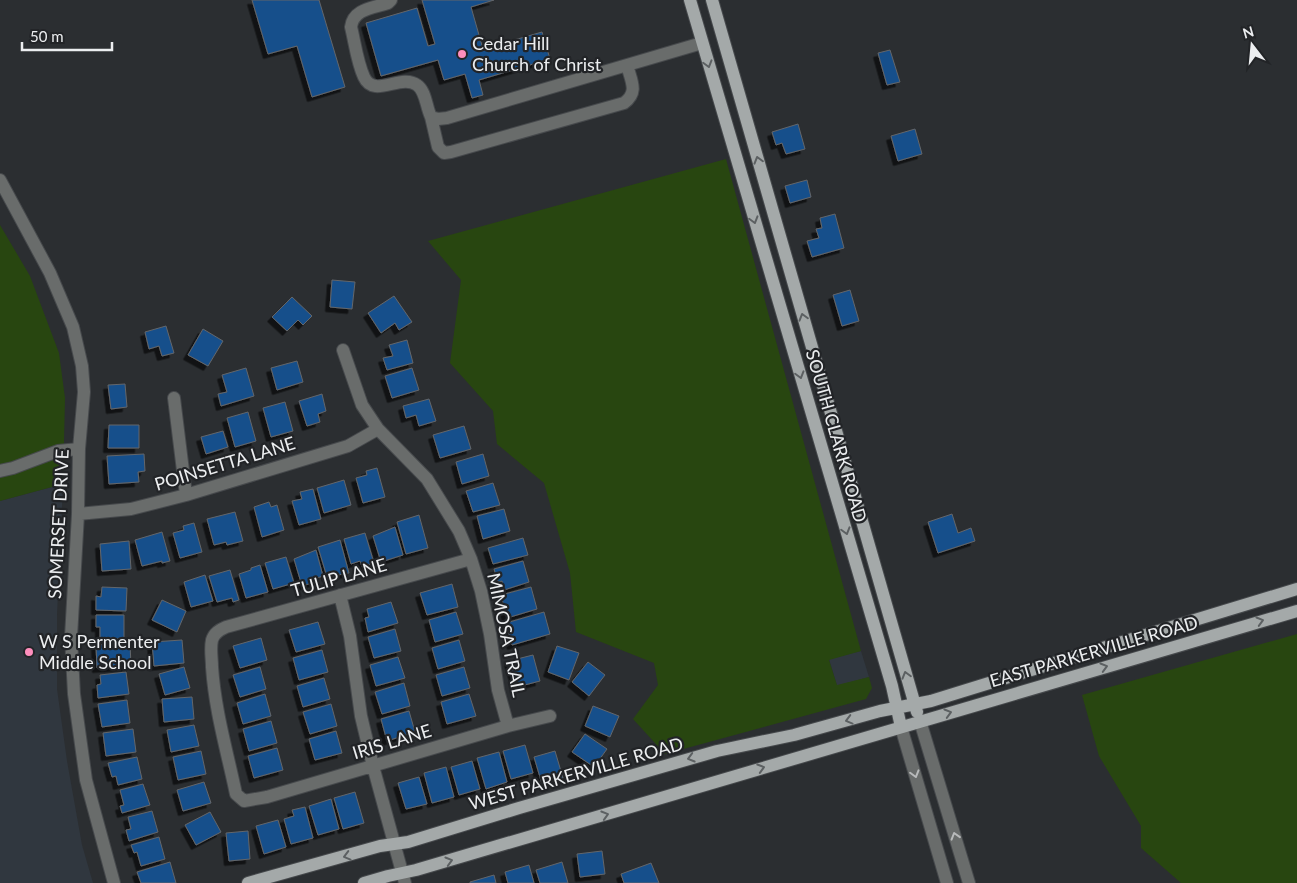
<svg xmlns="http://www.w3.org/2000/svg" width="1297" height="883" viewBox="0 0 1297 883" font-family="Lato,sans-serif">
	<defs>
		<filter id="shadow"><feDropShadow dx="-4.5" dy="4.5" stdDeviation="0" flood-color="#0009"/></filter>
	</defs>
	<rect width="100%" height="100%" fill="#2b2e31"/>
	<path fill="#30373f" d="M63,484L57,615V689L67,761L82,845L93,883H0V501Z
		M861,651L869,677L837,686L829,659Z"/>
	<path fill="#284610" d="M726,159L861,651L829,660L837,685L869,677L872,688L866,699L665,754L633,719L658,685L654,663L576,632L570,573L544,483L497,444L493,411L450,363L461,280L428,241Z
		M0,225L30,276L59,353L65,398L63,484L0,501Z
		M1297,634V883H1181L1141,848V826L1099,756L1082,695Z"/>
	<path fill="#184f8b" stroke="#63666a" filter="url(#shadow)" d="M252,0H319L345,87L312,97L297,46L268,54Z
		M422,0H494L471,7L483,49L542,32L550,59L479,80L483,95L472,98L465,74L444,80L438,60L381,76L366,23L417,8L428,46L435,44Z
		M890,50L900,82L887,85L878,53Z
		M798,124L805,149L786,154L782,143L776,145L772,132Z
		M915,129L922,154L898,161L891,136Z
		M807,180L811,197L790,203L785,186Z
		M835,214L844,248L812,257L807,241L819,238L816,229L822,228L820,218Z
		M332,280L355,282L352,309L330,307Z
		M850,290L859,321L842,326L833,295Z
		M394,296L412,322L399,330L395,323L381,333L368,313Z
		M292,297L312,316L303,325L298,320L287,331L272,317Z
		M166,326L174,353L162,356L159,346L149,349L145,332Z
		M203,329L223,341L208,366L188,355Z
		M407,340L413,363L387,370L383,358L393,356L389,345Z
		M297,361L303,382L277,390L271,368Z
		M246,368L254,396L221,406L218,394L227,392L222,375Z
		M412,368L419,390L392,398L385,376Z
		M125,384L127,407L111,409L108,385Z
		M322,394L326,411L318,414L320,422L307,426L299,401Z
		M429,399L436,421L419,426L416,415L406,418L403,406Z
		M285,402L293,431L271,437L263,408Z
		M248,412L256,441L235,447L227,418Z
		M109,425H139V448H108Z
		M464,426L471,449L440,458L433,435Z
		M223,431L228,447L206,454L201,437Z
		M144,454L145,471L138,472L139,482L109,484L107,456Z
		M483,454L489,476L462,484L456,462Z
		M377,468L385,497L363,503L356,478L367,475L366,471Z
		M344,480L351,505L324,513L317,488Z
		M493,483L500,505L473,512L466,491Z
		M313,489L321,519L299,525L292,501L302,499L300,492Z
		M269,502L271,507L277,505L284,530L262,537L254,507Z
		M504,509L510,531L483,539L477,516Z
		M235,512L243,541L227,545L226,542L214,545L207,519Z
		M952,514L958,533L971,528L975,541L938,553L928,522Z
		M419,515L428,548L406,554L397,522Z
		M194,523L202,552L180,558L173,533L184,530L183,526Z
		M395,527L403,555L381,562L373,536Z
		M162,532L170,561L162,563V561L142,566L135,540Z
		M365,533L374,563L362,567L360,561L351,564L344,539Z
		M523,538L528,555L493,564L488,548Z
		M340,540L349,573L327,577L318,547Z
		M129,541L131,569L102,571L100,544Z
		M316,550L323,576L314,579L315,582L302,586L294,559Z
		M286,557L294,583L273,589L265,563Z
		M523,561L529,582L504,590L502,581L498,582L494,569Z
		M260,565L268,592L246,598L239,574L251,570V568Z
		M230,570L239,600L233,602L232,598L217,602L209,576Z
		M205,575L213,601L191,607L184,582Z
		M452,584L458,607L427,615L420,593Z
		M102,587L127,588L126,611L96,610V596L101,597Z
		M531,587L537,609L507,618L501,595Z
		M162,600L186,611L177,632L152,620Z
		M391,602L398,623L368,632L365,618L369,617L367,609Z
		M456,612L463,634L435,642L429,620Z
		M544,612L550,634L512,645L506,623Z
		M96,615H124V639L100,638V627H96Z
		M318,622L325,644L296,652L289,630Z
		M395,629L401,651L374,658L368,637Z
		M261,638L267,660L240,668L233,646Z
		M182,640L184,663L154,666L152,642Z
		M459,640L465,661L438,669L432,648Z
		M130,643L131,666L97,668L96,645Z
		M557,646L579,653L569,680L548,672Z
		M322,650L328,672L299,680L293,658Z
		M533,655L540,681L517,687L509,661Z
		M398,657L405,678L376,686L370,665Z
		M588,662L605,675L589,696L572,682Z
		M184,667L190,688L165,695L159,674Z
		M260,667L266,689L240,697L233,675Z
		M464,667L470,688L442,696L436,675Z
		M126,672L129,694L98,698L97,685L101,684L100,675Z
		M324,678L330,699L303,707L297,686Z
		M404,683L410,706L382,714L375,692Z
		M265,694L271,716L243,724L237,703Z
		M469,694L476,716L447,724L441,702Z
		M192,697L194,719L164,722L162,699Z
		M127,700L130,723L102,727L98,704Z
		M331,704L337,726L310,734L303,712Z
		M593,706L619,716L610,737L585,726Z
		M409,711L415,732L387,741L381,719Z
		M271,721L277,743L249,751L243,729Z
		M194,725L199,746L171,752L167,730Z
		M133,729L136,752L106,756L103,733Z
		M336,731L342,753L315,760L309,739Z
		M585,734L607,749L594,767L572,752Z
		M525,745L533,773L511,779L503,751Z
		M277,748L283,770L254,778L248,756Z
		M201,751L206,774L178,780L173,757Z
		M555,751L563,778L542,784L534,757Z
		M499,752L507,782L486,789L477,758Z
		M137,757L142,779L118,785L116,776L112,777L108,763Z
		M472,761L480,789L459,795L451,767Z
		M446,767L454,797L432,803L424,773Z
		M419,777L427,804L406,809L398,783Z
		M204,782L211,803L183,811L177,790Z
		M143,784L150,805L122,813L120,806L124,805L120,790Z
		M355,792L364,823L343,829L334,798Z
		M331,799L339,829L318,835L309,806Z
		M305,807L313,838L291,844L284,819L294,816L292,810Z
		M152,811L158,832L129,841L126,830L131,829L128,817Z
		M210,812L221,832L196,845L185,825Z
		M278,820L286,847L264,854L256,826Z
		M248,831L250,859L229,861L226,833Z
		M159,837L165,859L141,866L137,852L134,853L131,845Z
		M602,851L605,874L580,877L577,854Z
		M170,862L176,883H141L137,872Z
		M562,862L568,883H540L536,870Z
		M651,863L659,883H624L621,874Z
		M529,865L534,883H508L505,872Z
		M494,875L496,883H470V882Z"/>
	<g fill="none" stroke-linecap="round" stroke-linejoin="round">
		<defs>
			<path id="minor" d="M391,0L388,3C373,8 353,9 351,27C355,43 357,62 364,77C374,99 401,73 417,85C426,91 426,107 431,117L438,119L447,118L702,43
				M431,117L438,147L444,153L451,152L624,103C639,92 631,81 627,65
				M0,180L50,273L73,327L82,366L84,392L79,449L78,514L71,637L74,694L86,780L114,883
				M343,350L362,405L378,429L427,479L459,531L471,559L481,591L490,634L498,690L508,726
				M174,398L186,495
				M0,471L13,468L58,451L79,449
				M78,514L131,509L186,495L348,446L378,429
				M471,559L226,627C219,630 214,633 212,640C210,649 212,658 212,667C215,711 227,751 236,794L244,801L267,797L508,726L550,716
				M340,595L350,636L361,716L373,766L405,883
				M920,721L969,883
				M901,727L947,883"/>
			<path id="major" d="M690,0L892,686L901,727
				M712,0L917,712
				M248,883L380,846L408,842L519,808L717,751L794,735L880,711L931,701L1083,654L1297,589
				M364,883L388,876L416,870L1297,611"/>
		</defs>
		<use href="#minor" stroke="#46494c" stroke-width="14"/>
		<use href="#major" stroke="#46494c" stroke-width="14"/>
		<use href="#minor" stroke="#696c6b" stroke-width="12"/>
		<use href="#major" stroke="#a4a9a9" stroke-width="12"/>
	</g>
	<defs><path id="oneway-chevron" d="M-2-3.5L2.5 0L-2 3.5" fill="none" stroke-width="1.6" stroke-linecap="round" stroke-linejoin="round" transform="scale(1.25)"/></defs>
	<g stroke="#5c6062">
		<use href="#oneway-chevron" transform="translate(708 64) rotate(74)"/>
		<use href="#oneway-chevron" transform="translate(758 160) rotate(-106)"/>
		<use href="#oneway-chevron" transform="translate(754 220) rotate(74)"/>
		<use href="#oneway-chevron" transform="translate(803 317) rotate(-106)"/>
		<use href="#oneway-chevron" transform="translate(800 375) rotate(74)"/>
		<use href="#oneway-chevron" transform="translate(846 531) rotate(74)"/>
		<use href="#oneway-chevron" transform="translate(1260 621) rotate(-16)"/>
		<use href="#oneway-chevron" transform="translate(1104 667) rotate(-16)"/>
		<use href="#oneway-chevron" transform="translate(906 675) rotate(-106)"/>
		<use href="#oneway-chevron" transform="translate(948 713) rotate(-16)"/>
		<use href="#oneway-chevron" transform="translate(849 720) rotate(165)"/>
		<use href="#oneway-chevron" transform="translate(691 758) rotate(164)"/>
		<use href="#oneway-chevron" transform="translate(761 768) rotate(-17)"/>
		<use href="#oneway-chevron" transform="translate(605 815) rotate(-17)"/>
		<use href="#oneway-chevron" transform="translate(347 856) rotate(165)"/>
		<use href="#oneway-chevron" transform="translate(449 861) rotate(-16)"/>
	</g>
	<g stroke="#b8babb">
		<use href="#oneway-chevron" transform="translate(915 774) rotate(74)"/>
		<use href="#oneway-chevron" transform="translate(955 836) rotate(-107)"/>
	</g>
	<g fill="#fe8ebd" stroke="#222427" stroke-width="2">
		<circle cx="462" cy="54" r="5"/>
		<circle cx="29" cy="652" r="5"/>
	</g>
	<g text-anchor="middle" stroke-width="4.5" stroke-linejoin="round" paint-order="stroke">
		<g font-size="18" fill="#eceef0" stroke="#222427" text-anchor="start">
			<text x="472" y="50">Cedar Hill<tspan x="472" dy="21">Church of Christ</tspan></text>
			<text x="39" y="648">W S Permenter<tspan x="39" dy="21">Middle School</tspan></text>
		</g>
		<g font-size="18" fill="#eceef0" stroke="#222427">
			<text transform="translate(836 436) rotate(74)" y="6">SOUTH CLARK ROAD</text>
			<text transform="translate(225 464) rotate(-17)" y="6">POINSETTA LANE</text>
			<text transform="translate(59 524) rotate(-87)" y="6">SOMERSET DRIVE</text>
			<text transform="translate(339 578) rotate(-16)" y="6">TULIP LANE</text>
			<text transform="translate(506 635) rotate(78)" y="6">MIMOSA TRAIL</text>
			<text transform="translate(1094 652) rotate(-16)" y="6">EAST PARKERVILLE ROAD</text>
			<text transform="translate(392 742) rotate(-17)" y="6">IRIS LANE</text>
			<text transform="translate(576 774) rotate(-16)" y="6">WEST PARKERVILLE ROAD</text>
		</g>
	</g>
	<g transform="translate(1252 45) rotate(344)" stroke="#222427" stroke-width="4" paint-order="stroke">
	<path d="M0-4L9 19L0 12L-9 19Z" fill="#eceef0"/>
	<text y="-8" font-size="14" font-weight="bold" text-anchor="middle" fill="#eceef0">N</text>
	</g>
	<path d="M22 42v8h90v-8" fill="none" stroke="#eceef0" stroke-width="2.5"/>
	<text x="30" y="42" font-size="15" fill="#eceef0" stroke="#222427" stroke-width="4" paint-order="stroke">50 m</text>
</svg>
